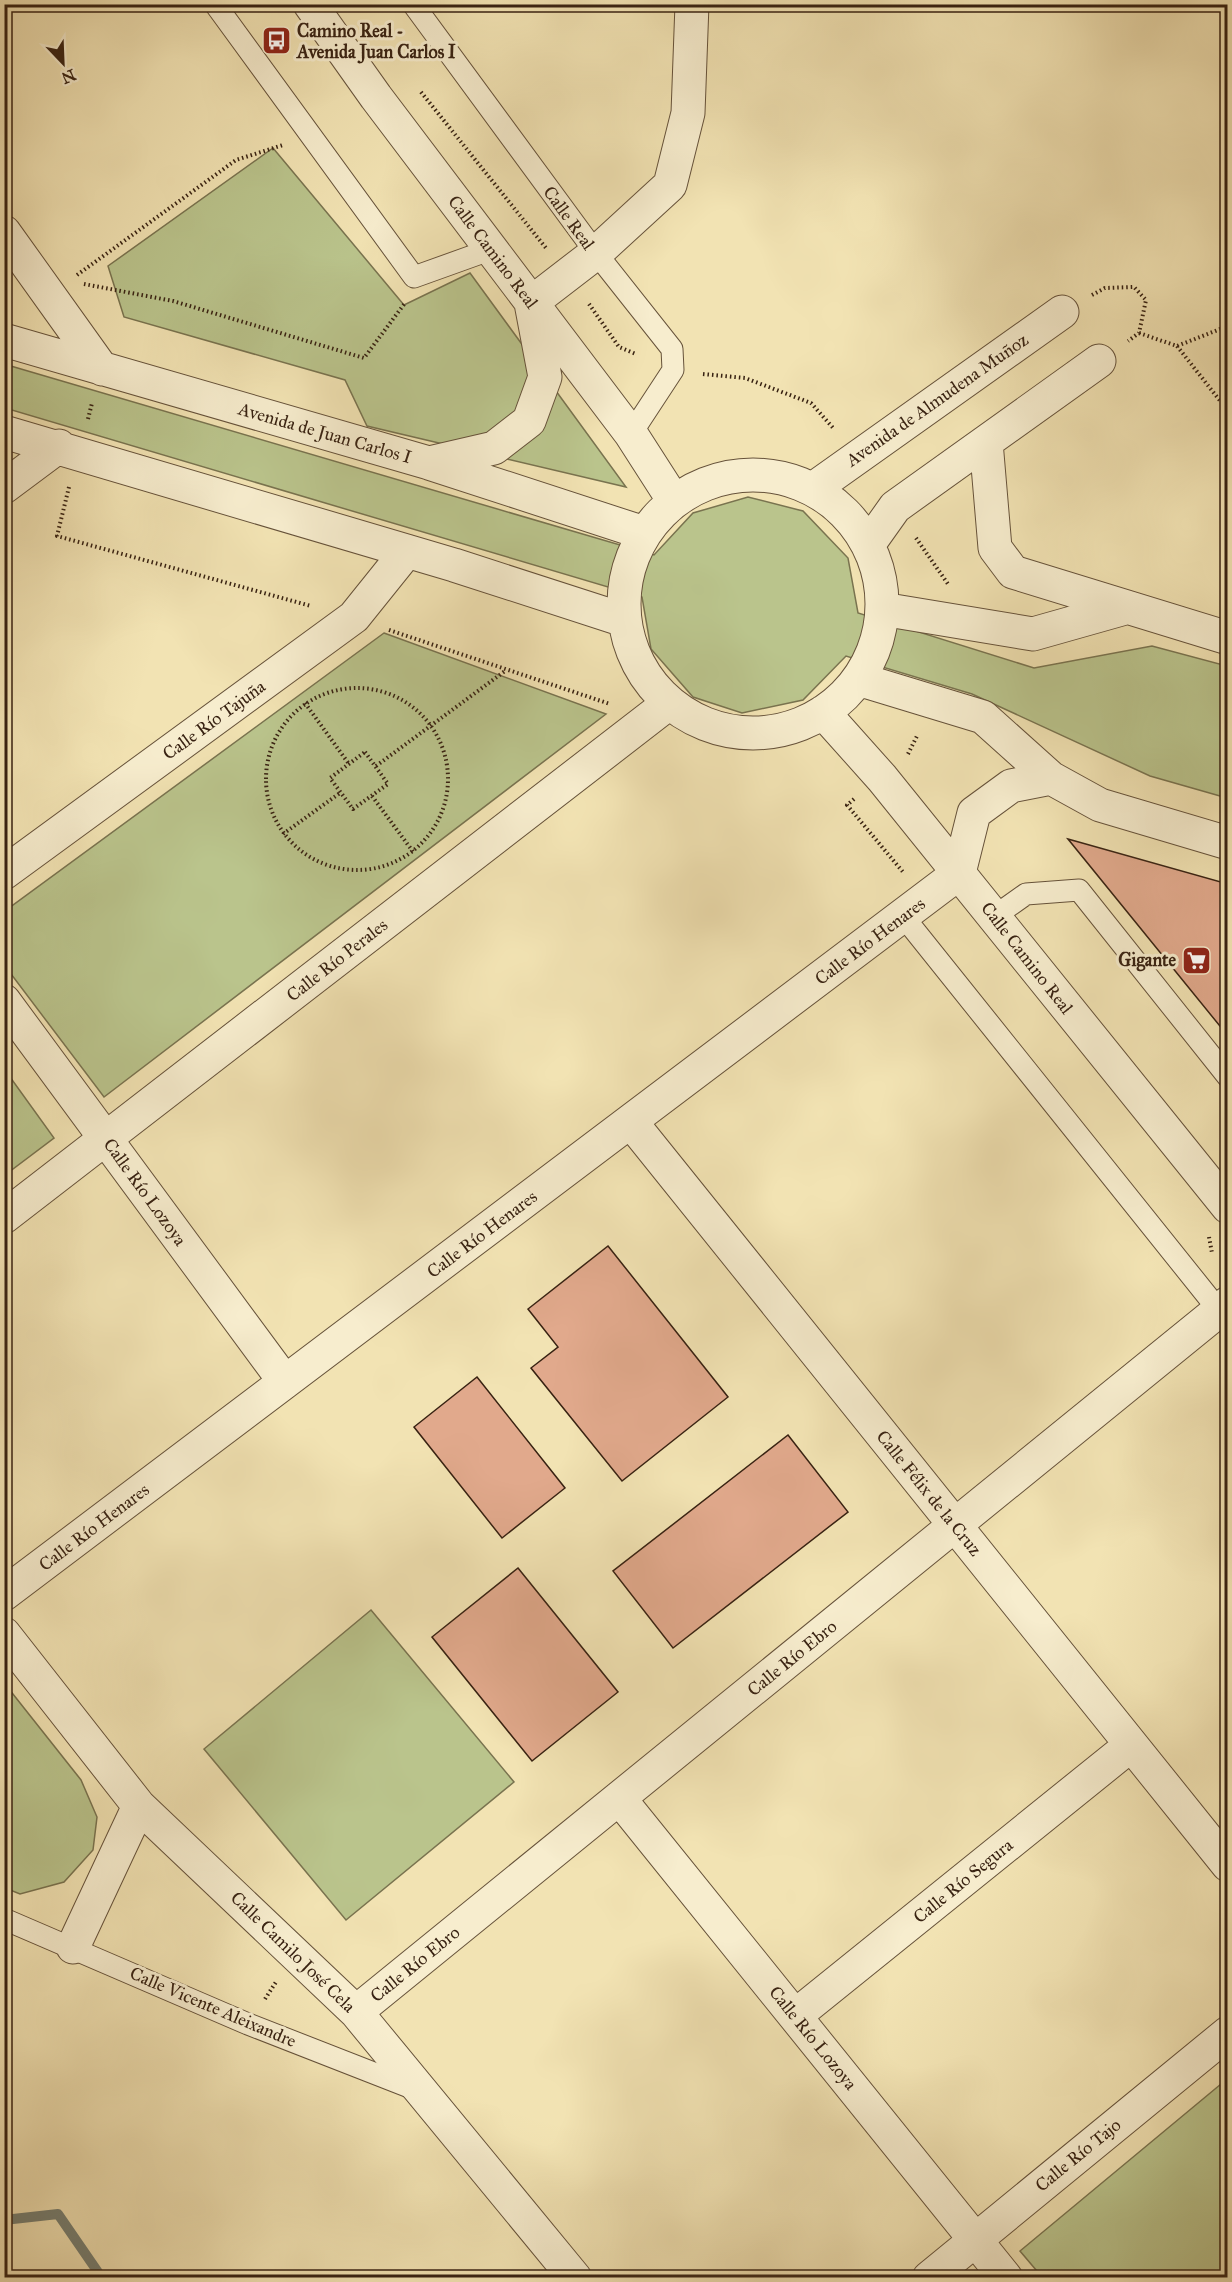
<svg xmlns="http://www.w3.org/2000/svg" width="1232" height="2282" viewBox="0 0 1232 2282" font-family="'IM FELL Great Primer',serif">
	<rect width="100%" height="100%" fill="#f2e3b3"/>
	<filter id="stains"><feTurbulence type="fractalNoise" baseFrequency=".00333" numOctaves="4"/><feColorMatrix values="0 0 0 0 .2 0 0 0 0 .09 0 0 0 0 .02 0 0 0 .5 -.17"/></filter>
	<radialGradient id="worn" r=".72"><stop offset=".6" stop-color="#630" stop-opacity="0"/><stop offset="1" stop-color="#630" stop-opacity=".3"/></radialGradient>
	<path fill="#bac48c" stroke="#79734f" stroke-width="1.5" d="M273,148L404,305L470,273L626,487L367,426L345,380L124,317L108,266Z
		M4,364L654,555L693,513L748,497L803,511L848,558L858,613L1034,668L1152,646L1227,666V798L1150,776L972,694L846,656L803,700L742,713L693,697L651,649L642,597L5,408Z
		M384,633L606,714L104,1097L5,966V911Z
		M5,1070L54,1138L5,1175H4Z
		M371,1610L514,1782L346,1920L204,1749Z
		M5,1684L81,1780L97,1817L93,1850L64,1882L20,1894L5,1888Z
		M1227,2079V2277H1042L1020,2251Z"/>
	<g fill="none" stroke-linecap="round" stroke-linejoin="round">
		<path stroke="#757f73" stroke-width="10" d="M4,2220L58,2214L102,2278"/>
	</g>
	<path fill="#e1a98c" stroke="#382212" stroke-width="1.5" d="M1068,839L1228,884V1036Z
		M608,1246L728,1397L622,1481L531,1368L558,1347L528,1309Z
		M477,1377L565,1488L502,1538L414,1427Z
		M788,1435L848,1512L673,1648L613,1571Z
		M518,1568L618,1692L532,1761L432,1637Z"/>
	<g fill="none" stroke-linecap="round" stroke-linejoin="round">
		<defs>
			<path id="service" d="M215,4L414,277L492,249
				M413,4L596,253L672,349L673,370L631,434
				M903,916L1225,1318
				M995,916L1026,894L1079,890L1228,1077
				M4,1919L248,2024L417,2090"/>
			<path id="minor" d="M310,4L376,97L631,434L674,501
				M4,232L102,369
				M4,340L429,463L644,533
				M4,432L454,565L624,620
				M986,442L995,548L1013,572L1228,638
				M429,463L494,448L529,421L545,377L531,303L596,253L670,185L688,113L692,4
				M624 604a129 129 0 1 1 258 0a129 129 0 1 1-258 0Z
				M4,487L59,446
				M813,489L1062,312
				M868,545L895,507L1099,361
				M882,609L1033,634L1125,608
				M858,679L983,717L1051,778L1100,805L1228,843
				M823,712L882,778L1228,1207
				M4,873L354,617L407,551
				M4,1001L285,1382
				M631,1122L1228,1865
				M4,1217L669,703
				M4,1594L959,873L974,813L1011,786L1051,778
				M4,1634L139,1806L356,2012L575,2278
				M619,1798L1006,2278
				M73,1947L139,1806
				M356,2012L1228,1303
				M795,2016L1131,1745
				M929,2278L1228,2033"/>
		</defs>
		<use href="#service" stroke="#66523a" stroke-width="23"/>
		<use href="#minor" stroke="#66523a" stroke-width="35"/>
		<path stroke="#382212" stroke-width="4" stroke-dasharray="1.5 3" stroke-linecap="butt" d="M421,92L546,248
			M77,275L236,160L283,145
			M84,284L173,301L364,358L405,303
			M1092,295L1105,288L1134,287L1146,300L1139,333L1128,341
			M589,304L619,347L636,354
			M1139,333L1177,346L1228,326
			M1177,346L1221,402L1228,404
			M703,374L745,378L811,403L834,429
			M88,419L92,403
			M69,487L57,536L311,606
			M916,538L948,584
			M389,630L610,704
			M266 779a91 91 0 1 1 182 0a91 91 0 1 1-182 0Z
			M305,703L349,764
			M365,752L388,784L353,809L330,778Z
			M908,754L918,734
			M376,766L505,671
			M372,796L414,853
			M854,799L847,805L903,872
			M283,834L340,793
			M1209,1237L1212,1253
			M265,1999L276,1982"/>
		<use href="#service" stroke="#f7edce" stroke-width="21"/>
		<use href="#minor" stroke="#f7edce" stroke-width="33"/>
	</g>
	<defs>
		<symbol id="bus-square" viewBox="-11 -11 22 22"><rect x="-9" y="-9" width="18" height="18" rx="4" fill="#8f2418" stroke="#f7edce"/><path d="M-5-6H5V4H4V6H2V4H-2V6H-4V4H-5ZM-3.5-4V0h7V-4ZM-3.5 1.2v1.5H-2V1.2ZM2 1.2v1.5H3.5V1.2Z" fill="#fff"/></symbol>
		<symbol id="supermarket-square" viewBox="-11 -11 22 22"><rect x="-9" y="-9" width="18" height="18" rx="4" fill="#8f2418" stroke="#f7edce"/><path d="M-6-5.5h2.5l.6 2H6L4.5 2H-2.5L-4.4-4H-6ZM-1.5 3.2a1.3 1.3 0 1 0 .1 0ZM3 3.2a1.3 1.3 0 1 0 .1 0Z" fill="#fff"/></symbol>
	</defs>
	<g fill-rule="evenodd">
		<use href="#bus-square" x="260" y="24" width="33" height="33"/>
		<use href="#supermarket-square" x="1180" y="944" width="33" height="33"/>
	</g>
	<g text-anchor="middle" stroke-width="6" stroke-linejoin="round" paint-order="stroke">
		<g font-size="18" font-weight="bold" fill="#382212" stroke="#f7edce" text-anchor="start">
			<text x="297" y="37">Camino Real -<tspan x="297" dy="21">Avenida Juan Carlos I</tspan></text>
			<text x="1176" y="966" text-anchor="end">Gigante</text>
		</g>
		<g font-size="18" fill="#382212" stroke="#f7edce">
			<text transform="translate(569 218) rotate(54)" y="6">Calle Real</text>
			<text transform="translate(493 252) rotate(53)" y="6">Calle Camino Real</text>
			<text transform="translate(937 400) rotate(-35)" y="6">Avenida de Almudena Muñoz</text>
			<text transform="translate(325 433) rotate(16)" y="6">Avenida de Juan Carlos I</text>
			<text transform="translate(214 720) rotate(-36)" y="6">Calle Río Tajuña</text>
			<text transform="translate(870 941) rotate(-37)" y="6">Calle Río Henares</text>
			<text transform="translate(1027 958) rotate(52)" y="6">Calle Camino Real</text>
			<text transform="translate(337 960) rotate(-38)" y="6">Calle Río Perales</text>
			<text transform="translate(145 1192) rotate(54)" y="6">Calle Río Lozoya</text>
			<text transform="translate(482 1234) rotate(-37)" y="6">Calle Río Henares</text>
			<text transform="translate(929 1493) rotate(51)" y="6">Calle Félix de la Cruz</text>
			<text transform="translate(94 1527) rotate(-37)" y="6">Calle Río Henares</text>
			<text transform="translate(792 1658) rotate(-39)" y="6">Calle Río Ebro</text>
			<text transform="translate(963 1881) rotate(-39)" y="6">Calle Río Segura</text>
			<text transform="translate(293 1952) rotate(44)" y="6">Calle Camilo José Cela</text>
			<text transform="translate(415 1964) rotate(-39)" y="6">Calle Río Ebro</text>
			<text transform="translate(213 2007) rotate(23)" y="6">Calle Vicente Aleixandre</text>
			<text transform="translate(813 2038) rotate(51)" y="6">Calle Río Lozoya</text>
			<text transform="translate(1078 2155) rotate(-39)" y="6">Calle Río Tajo</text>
		</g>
	</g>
	<rect width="1232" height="2282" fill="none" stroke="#f2e3b3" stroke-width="24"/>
	<rect x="6" y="6" width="1220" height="2270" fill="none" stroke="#382212" stroke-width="3"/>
	<rect x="12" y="12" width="1208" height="2258" fill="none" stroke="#382212" stroke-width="1.5"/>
	<g transform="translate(63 63) rotate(157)" stroke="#f7edce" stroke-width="4.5" paint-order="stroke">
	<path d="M0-4.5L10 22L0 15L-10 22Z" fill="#382212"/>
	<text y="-9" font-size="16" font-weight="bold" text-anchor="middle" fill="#382212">N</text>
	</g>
	<rect width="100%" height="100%" filter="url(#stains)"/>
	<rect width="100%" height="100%" fill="url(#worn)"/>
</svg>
